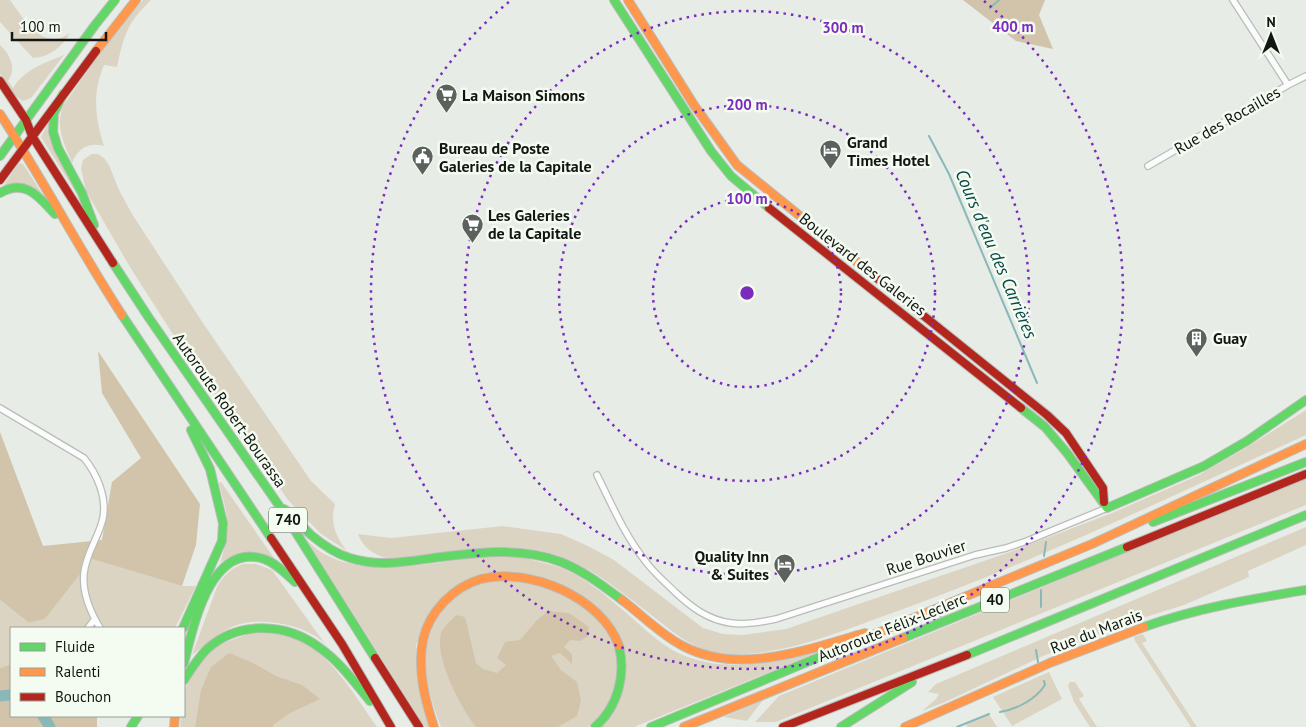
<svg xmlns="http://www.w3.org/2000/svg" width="1306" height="727" viewBox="0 0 1306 727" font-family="'PT Sans',sans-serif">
	<rect width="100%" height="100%" fill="#e7ece7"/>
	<path fill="#dcd4c2" d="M0,0H10C24,19 43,53 70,33C62,47 50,57 33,58L0,22Z
		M143,0H151C127,23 124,35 117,67L104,65C92,94 95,117 104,146C89,142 78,148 72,163C64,143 55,127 63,106L115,32Z
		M0,45C10,54 17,69 8,81L13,88C24,70 44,63 64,55L31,98L23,101L15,96L0,74Z
		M53,115L52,123L80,199L41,137Z
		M92,154H98L104,158L109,165L119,190L132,214L203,323L311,481L335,504C330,522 335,536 347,551L320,533L288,500L176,339L130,267L86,191L81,168L83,160Z
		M19,163L23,164L43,195L4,185Z
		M1306,410V435C1166,499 1026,566 881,617C832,635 770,660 718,653C691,649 671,630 650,614C625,595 600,574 572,561C510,533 454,557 391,559C376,556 363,549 358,534L391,538L503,526L561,534L588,546L614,560L703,628L723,634L743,635L786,629L1013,551L1112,513L1197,476L1244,449Z
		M1306,478V505L776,722H755L779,696Z
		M221,482L276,561C253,553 242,548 220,563C232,528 228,517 219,483Z
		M1306,527V545L1248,571L1249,577L1184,605L1136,620L1043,656L945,702L922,711L936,699L939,694L928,692L936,684Z
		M306,539C311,544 317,550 324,554C367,577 419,565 465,559C480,557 496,554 510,555C522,557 533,560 544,563C573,569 596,587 618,606C639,623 660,646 685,656C735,675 785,659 834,646L634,727H600L613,714L620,638L576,591L538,576L507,572L480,574L448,591L429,613L416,645L418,683L430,727H425Z
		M92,559L182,586H196L175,628H11V664L0,668V600L29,623L45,619Z
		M243,564H256L272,570L333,655C329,649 324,642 318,638C299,624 263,618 240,624C222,629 207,644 192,655L217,587C224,575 230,569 243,564Z
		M493,581C507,581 521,582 535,585C580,595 632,636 615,687C608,706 605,714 588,727H441C424,684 414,640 449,603C453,599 458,592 463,590C472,585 484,583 493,581Z
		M266,633C277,634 287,635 297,639C330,652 357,699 377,727H180L181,716H184V692L190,675L213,647L248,634Z
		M1143,634L1147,641L1142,643L1197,727H1191L1135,641L1134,637Z
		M1049,672L1062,699L1012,726L993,697Z
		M1070,682H1075L1084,696L1079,699L1097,727H1090L1074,702L1068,686Z
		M763,700L747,721L724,717Z
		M989,714L997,727H967L966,723Z"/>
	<path fill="#d2c4aa" d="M963,0H1045L1039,15L1053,49L1016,41Z
		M98,351L200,504L196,545L182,586L92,559L45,619L29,623L0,600V432L43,546L102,540L112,482L141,458L102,393Z
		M548,611L569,613L589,627L587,637L580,641L570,640L564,647L572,654V664L560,653L551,656L561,670L577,682L581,701L577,716L558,727H476C461,708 434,658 441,633C443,627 452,620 456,615L465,617L476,663L483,669L497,673L506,665L497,658L505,642L520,640L537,620Z
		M229,653L253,663L276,676L302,685L320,699L290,713L273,725V727H195L201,690L211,667Z
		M11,664V716H97V727H0V668Z"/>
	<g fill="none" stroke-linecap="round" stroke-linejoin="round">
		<path stroke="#89b8b8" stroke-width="2" d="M990,8L999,0
			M929,136L949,174L1037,383
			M1044,556L1046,542
			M1041,607V590
			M1036,650L1038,662
			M1000,712C1017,709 1035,700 1045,685L1044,681
			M957,727L989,714"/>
		<path stroke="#89b8b8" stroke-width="11" d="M0,696L11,695
			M43,716L50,727"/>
		<defs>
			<path id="street" d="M1233,0L1288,85
				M1148,166L1288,85L1306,76
				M0,408L84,458C97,474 107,497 103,518C99,537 86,553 84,573C82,592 91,613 100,628
				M597,475C612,505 625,536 646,562C654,573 665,582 675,592C691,607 708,620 731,623C746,625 761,622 776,619L975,555L1006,548L1027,541L1107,508
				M88,628L95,619"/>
			<path id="fast" d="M614,0L711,151L731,176L769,208
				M63,94L54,113L53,132L58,148L82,193L94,225
				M0,156L95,25L115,0
				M0,193C25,178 39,197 55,214
				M113,263L149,318L280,507L375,658
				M122,315L271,538
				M1021,408L1045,427L1067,453L1107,508L1204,466L1247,441L1306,400
				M284,509C295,516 302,527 311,535C323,545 336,554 350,558C378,567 405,562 433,558C475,553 521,546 561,562C584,571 603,586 622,600
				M1153,522L1306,462
				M1144,627C1197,608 1251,599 1306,590
				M183,628L222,541L223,523L210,469L191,430
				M903,638L1127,547
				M967,655L1306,515
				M184,663C193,628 210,541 264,559C276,563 286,574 295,582
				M184,680C191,669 198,658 207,649C239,620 287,623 320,648C340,662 354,682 370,701
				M131,727L138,716
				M595,727C618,707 626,675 619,646
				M651,727L863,639
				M841,727L912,682"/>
			<path id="slow" d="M628,0L694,105L737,165L863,267
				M96,51L136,0
				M0,114C43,179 79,249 122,315
				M622,600C642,615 661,635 683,646C740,676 808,649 865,633
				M863,639L1092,544L1306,444
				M174,727L175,716
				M434,727C425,700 417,669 423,640C429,612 453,587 481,579C529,567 602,597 619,646
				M684,727L903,638
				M905,727L1052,662L1144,627"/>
			<path id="jam" d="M0,81L26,120L32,136L113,263
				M0,180L96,51
				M769,208L1021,408
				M863,267L1047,415L1066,433L1103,488L1104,502
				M271,538L342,644L391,727
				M1127,547L1306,474
				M375,658L419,727
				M783,727L967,655"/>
		</defs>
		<use href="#street" stroke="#b9bdb9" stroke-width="8"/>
		<use href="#fast" stroke="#b9bdb9" stroke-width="10"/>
		<use href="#slow" stroke="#b9bdb9" stroke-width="10"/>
		<use href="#jam" stroke="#b9bdb9" stroke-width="10"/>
		<use href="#street" stroke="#fbfcfb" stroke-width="5.5"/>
		<use href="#fast" stroke="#63d668" stroke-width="8"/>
		<use href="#slow" stroke="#ff974d" stroke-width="8"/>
		<use href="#jam" stroke="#b3261e" stroke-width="8"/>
	</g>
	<g fill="none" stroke="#7b2cbf" stroke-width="2.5" stroke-dasharray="2.5 5">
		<circle cx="747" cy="293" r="94"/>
		<circle cx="747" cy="293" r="188"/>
		<circle cx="747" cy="293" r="282"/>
		<path d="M984 1A376 376 0 1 1 510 1"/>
	</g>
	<defs>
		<symbol id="supermarket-pin" viewBox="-11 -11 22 30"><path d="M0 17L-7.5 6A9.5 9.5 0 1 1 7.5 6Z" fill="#5d615d" stroke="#f4fcf1"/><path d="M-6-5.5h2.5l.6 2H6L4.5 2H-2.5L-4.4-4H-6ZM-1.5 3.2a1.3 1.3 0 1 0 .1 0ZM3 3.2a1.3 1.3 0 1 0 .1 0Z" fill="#fff"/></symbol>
		<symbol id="hotel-pin" viewBox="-11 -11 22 30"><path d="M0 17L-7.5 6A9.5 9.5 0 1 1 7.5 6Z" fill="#5d615d" stroke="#f4fcf1"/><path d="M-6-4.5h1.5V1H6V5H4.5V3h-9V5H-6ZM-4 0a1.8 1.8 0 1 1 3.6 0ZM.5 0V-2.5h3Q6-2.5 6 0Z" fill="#fff"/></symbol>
		<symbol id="civic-pin" viewBox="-11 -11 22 30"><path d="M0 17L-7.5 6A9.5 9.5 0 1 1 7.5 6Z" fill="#5d615d" stroke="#f4fcf1"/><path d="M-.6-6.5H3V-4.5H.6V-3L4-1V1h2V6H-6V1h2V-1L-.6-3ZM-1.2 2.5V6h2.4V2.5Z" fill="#fff"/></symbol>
		<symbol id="building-pin" viewBox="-11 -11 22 30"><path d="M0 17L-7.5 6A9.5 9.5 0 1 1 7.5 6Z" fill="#5d615d" stroke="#f4fcf1"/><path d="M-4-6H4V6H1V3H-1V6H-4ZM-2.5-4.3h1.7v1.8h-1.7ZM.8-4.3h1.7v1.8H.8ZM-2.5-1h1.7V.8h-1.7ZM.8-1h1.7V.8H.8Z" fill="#fff"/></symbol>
	</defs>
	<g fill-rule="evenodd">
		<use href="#supermarket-pin" x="434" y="82" width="25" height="34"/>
		<use href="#hotel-pin" x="818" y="138" width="25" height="34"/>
		<use href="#civic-pin" x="410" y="144" width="25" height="34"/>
		<use href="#supermarket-pin" x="460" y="212" width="25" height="34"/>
		<use href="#building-pin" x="1184" y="326" width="25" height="34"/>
		<use href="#hotel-pin" x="772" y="552" width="25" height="34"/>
	</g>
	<g text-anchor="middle" stroke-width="5" stroke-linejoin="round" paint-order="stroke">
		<g fill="#f4fcf1" stroke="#565b55" stroke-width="1">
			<rect x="269" y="507.5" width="38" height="25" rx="4"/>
			<rect x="981" y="587.5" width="28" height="25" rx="4"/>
		</g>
		<g font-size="15" font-weight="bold" fill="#131612">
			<text x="288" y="525">740</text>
			<text x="995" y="605">40</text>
		</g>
		<g font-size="16" font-weight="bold" fill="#131612" stroke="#f4fcf1" text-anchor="start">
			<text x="462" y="101">La Maison Simons</text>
			<text x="847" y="148">Grand<tspan x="847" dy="18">Times Hotel</tspan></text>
			<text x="439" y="154">Bureau de Poste<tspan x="439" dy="18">Galeries de la Capitale</tspan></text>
			<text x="488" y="221">Les Galeries<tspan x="488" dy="18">de la Capitale</tspan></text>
			<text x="1213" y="344">Guay</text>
			<text x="769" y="562" text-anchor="end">Quality Inn<tspan x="769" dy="18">&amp; Suites</tspan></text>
		</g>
		<g font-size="16" fill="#131612" stroke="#f4fcf1">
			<text transform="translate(1227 120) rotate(-30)" y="6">Rue des Rocailles</text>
			<text transform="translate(863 264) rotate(38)" y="6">Boulevard des Galeries</text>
			<text transform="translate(230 410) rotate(55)" y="6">Autoroute Robert-Bourassa</text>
			<text transform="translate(926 557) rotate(-18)" y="6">Rue Bouvier</text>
			<text transform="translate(892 627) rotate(-22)" y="6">Autoroute Félix-Leclerc</text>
			<text transform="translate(1096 631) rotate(-21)" y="6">Rue du Marais</text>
		</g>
		<g font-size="18" font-style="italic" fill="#084748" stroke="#f4fcf1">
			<text transform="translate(996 254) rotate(67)" y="6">Cours d'eau des Carrières</text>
		</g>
	</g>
	<circle cx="747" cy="293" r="8" fill="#7b2cbf" stroke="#f4fcf1" stroke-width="2.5"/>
	<g font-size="15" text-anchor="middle" font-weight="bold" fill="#7b2cbf" stroke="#f4fcf1" stroke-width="5" stroke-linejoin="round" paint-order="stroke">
		<text x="1013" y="32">400 m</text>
		<text x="843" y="33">300 m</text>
		<text x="747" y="110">200 m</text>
		<text x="747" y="204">100 m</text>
	</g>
	<rect x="10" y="627" width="175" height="90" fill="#f4fcf1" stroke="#9aa098"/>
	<rect x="20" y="643" width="25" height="8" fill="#63d668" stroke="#9aa098"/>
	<text x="55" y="652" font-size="15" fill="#131612">Fluide</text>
	<rect x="20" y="668" width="25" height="8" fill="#ff974d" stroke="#9aa098"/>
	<text x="55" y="677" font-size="15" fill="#131612">Ralenti</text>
	<rect x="20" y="693" width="25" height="8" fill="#b3261e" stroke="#9aa098"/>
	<text x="55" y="702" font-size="15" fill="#131612">Bouchon</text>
	<g transform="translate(1271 35)" stroke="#f4fcf1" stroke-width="4" paint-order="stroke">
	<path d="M0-4L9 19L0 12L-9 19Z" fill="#131612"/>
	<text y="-8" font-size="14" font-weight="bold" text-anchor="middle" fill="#131612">N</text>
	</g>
	<path d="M12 32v8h94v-8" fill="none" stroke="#131612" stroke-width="2.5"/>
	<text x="20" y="32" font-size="15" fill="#131612" stroke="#f4fcf1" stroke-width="4" paint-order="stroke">100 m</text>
</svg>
